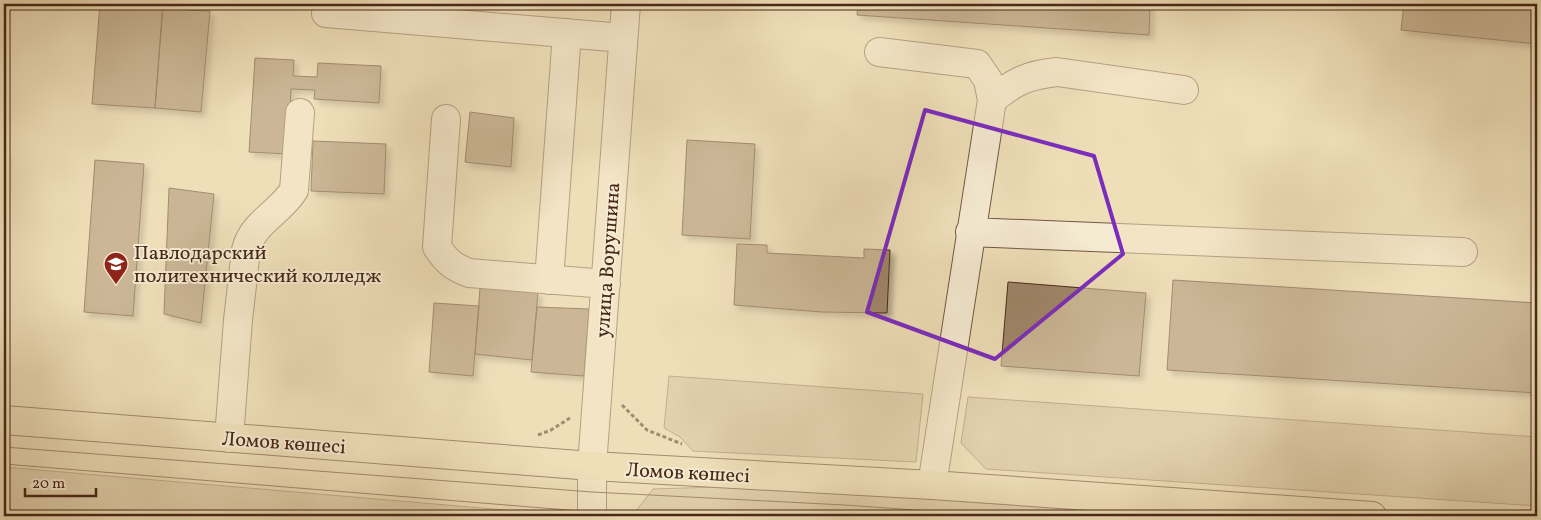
<svg xmlns="http://www.w3.org/2000/svg" width="1541" height="520" viewBox="0 0 1541 520" font-family="Vollkorn,serif">
	<defs>
		<filter id="shadow"><feDropShadow dx="4.5" dy="4.5" stdDeviation="2.5" flood-color="#0004"/></filter>
	</defs>
	<rect width="100%" height="100%" fill="#efdfb9"/>
	<filter id="stains"><feTurbulence type="fractalNoise" baseFrequency=".004" numOctaves="4"/><feColorMatrix values="0 0 0 0 .2 0 0 0 0 .09 0 0 0 0 .02 0 0 0 .5 -.17"/></filter>
	<radialGradient id="worn" r=".72"><stop offset=".6" stop-color="#630" stop-opacity="0"/><stop offset="1" stop-color="#630" stop-opacity=".3"/></radialGradient>
	<path fill="#d3c09d" stroke="#8e745a" d="M669,376L923,394L916,462L693,451L680,437L664,428Z
		M968,397L1537,437V506L986,469L961,443Z
		M4,467L551,514V516H4Z
		M748,486L1126,510L1125,516H632L653,489Z"/>
	<path fill="#9f876b" stroke="#482817" filter="url(#shadow)" d="M100,4H163L155,108L92,104Z
		M163,4H188L187,10L210,11L201,112L155,108Z
		M858,4H1150L1149,35L857,15Z
		M1404,4H1537V44L1401,30Z
		M255,58L294,60L293,76L317,77L318,63L381,66L379,103L314,99L315,90L291,89L288,154L249,152Z
		M470,112L514,118L511,167L465,162Z
		M687,140L755,144L750,239L682,235Z
		M313,141L386,144L384,194L311,191Z
		M4,151H6L4,184Z
		M95,160L144,164L133,316L84,312Z
		M169,188L214,194L201,323L164,314Z
		M737,244L767,245V253L864,258V249L890,250L887,313L822,312L734,305Z
		M1173,280L1537,303V393L1167,370Z
		M1008,282L1146,293L1139,376L1001,366Z
		M480,288L538,292L532,360L475,354Z
		M434,303L479,306L473,376L429,372Z
		M537,307L589,309L584,376L531,372Z"/>
	<g fill="none" stroke-linecap="round" stroke-linejoin="round">
		<defs>
			<path id="minor" d="M326,13L623,38
				M879,52L977,64L988,80L992,100L932,485
				M992,100C1015,81 1028,75 1057,72L1184,90
				M446,119L437,247C446,261 453,267 469,273L606,284
				M970,232L1463,252
				M549,280L567,33
				M229,438L238,320L246,250C252,223 281,212 294,190L300,113
				M592,516V466L626,4"/>
			<path id="major" d="M4,420L592,466L932,485L1372,516"/>
		</defs>
		<use href="#minor" stroke="#725640" stroke-width="30"/>
		<use href="#major" stroke="#482817" stroke-width="30"/>
		<path stroke="#482817" stroke-width="3" stroke-dasharray="4 2.5" stroke-linecap="butt" d="M622,405L647,430L682,444
			M538,435L551,430L570,418"/>
		<use href="#minor" stroke="#f5ead2" stroke-width="28"/>
		<use href="#major" stroke="#efdfb9" stroke-width="28"/>
		<path stroke="#482817" stroke-width="1" d="M4,447L592,492L844,505L1001,516
			M4,464L592,512L680,516"/>
	</g>
	<path d="M0 0H1541V520H0ZM925,110L1094,156L1123,254L995,359L867,312Z" fill="#efdfb9" fill-opacity=".55" fill-rule="evenodd"/>
	<path fill="none" stroke="#7b2cbf" stroke-width="4" stroke-linejoin="round" d="M925,110L1094,156L1123,254L995,359L867,312Z"/>
	<defs>
		<symbol id="university-pin" viewBox="-11 -11 22 30"><path d="M0 17L-7.5 6A9.5 9.5 0 1 1 7.5 6Z" fill="#8f2418" stroke="#f5ead2"/><path d="M0-5L7-2L0 1L-7-2ZM-4 1L0 2.5L4 1V4Q0 6-4 4Z" fill="#fff"/></symbol>
	</defs>
	<g fill-rule="evenodd">
		<use href="#university-pin" x="102" y="250" width="28" height="38"/>
	</g>
	<g text-anchor="middle" stroke-width="4" stroke-linejoin="round" paint-order="stroke">
		<g font-size="20" fill="#482817" stroke="#f5ead2" text-anchor="start">
			<text x="134" y="259">Павлодарский<tspan x="134" dy="23">политехнический колледж</tspan></text>
		</g>
		<g font-size="20" fill="#482817" stroke="#f5ead2">
			<text transform="translate(607 260) rotate(-86)" y="7">улица Ворушина</text>
			<text transform="translate(284 442) rotate(4)" y="7">Ломов көшесі</text>
			<text transform="translate(688 472) rotate(3)" y="7">Ломов көшесі</text>
		</g>
	</g>
	<rect width="1541" height="520" fill="none" stroke="#efdfb9" stroke-width="20"/>
	<rect x="5" y="5" width="1531" height="510" fill="none" stroke="#482817" stroke-width="2.5"/>
	<rect x="10" y="10" width="1521" height="500" fill="none" stroke="#482817"/>
	<path d="M25 488v8h71v-8" fill="none" stroke="#482817" stroke-width="2.5"/>
	<text x="32" y="488" font-size="15" fill="#482817" stroke="#f5ead2" stroke-width="4" paint-order="stroke">20 m</text>
	<rect width="100%" height="100%" filter="url(#stains)"/>
	<rect width="100%" height="100%" fill="url(#worn)"/>
</svg>
